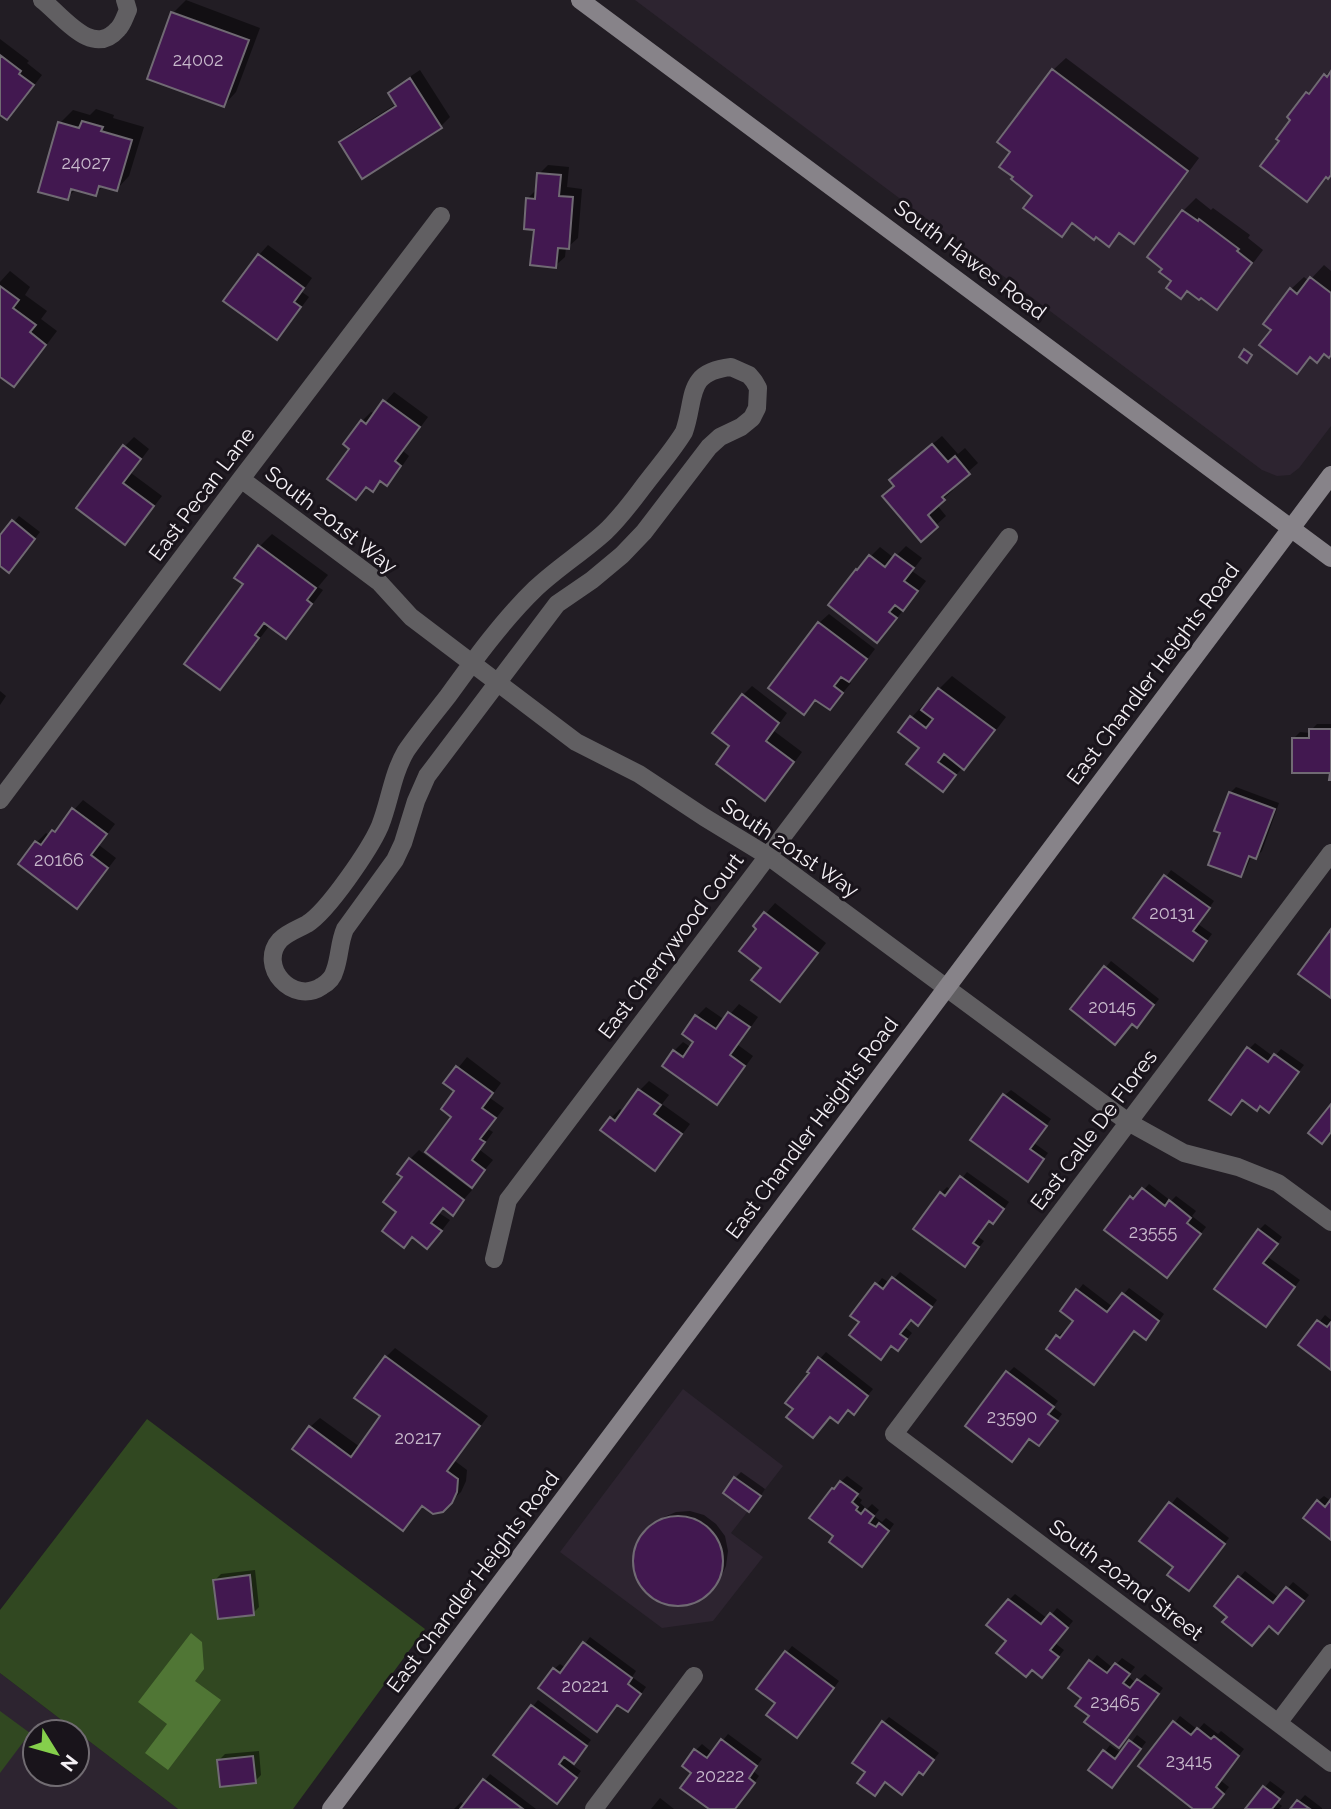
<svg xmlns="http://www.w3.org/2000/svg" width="1331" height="1809" viewBox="0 0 1331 1809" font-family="Raleway,sans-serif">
	<rect width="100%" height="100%" fill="#221d24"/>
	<path fill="#2d2430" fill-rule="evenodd" d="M635,0H1331V426L1299,468L1290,475L1277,476L1262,470Z
		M683,1389L783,1466L731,1533L763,1557L713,1621L662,1628L560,1552Z
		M0,1673L178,1809H0ZM35,1732H77V1774H35Z"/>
	<path fill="#314821" d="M147,1419L425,1629L293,1809H178L0,1673V1610Z
		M0,1711L30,1733L0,1773Z"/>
	<path fill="#507635" d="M191,1633L202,1642L204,1669L195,1681L221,1700L168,1770L145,1753L167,1724L138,1702Z"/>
	<path fill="#0007" d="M186,0L260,28L236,92L224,105L173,13Z
		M0,39L29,61L27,63L42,75L16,109L7,118L0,113Z
		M1066,58L1199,158L1146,229L1133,242L1121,232L1109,245L1074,223L1062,235L1035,195L1015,176L1013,152L1053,70Z
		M420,70L450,117L441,126L341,142L350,133L396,104L390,93L399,84Z
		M1331,70V174L1307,199L1281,141L1293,120L1289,117L1308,93Z
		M96,109L114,115L113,118L144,127L129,176L117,189L104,185L96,194L77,188L67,198L60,123L73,110L90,115Z
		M548,165L569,167L567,187L582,189L578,238L568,247H566L565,257L555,266L536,228L528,198L537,189L539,174Z
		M1196,198L1211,210L1213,208L1250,235L1248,238L1263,250L1229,295L1217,308L1174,281L1164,268L1149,257L1183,211Z
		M268,245L312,278L302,292L309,297L286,328L277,338L259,255Z
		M1324,265L1331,271V353L1324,352L1311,357L1297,372L1274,329L1291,289L1304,277L1309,281Z
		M10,271L30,287L25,295L47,311L41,319L57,331L26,372L13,385L0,375V282Z
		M394,392L428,417L403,451L409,456L396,475L386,484L382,480L373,489L367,486L356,498L351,449L362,421L371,412L375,414Z
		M942,436L958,454L965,448L978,463L951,487L953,490L937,505L946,516L921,539L896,485L901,471Z
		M134,437L149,449L131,473L162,496L134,533L125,543L79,508L125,446Z
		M19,516L40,532L14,565L0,564V538Z
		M272,534L328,575L318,587L323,590L298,624L286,637L270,625L232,675L220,688L245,584L260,546Z
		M906,546L922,558L912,571L926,581L886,632L877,641L857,570L880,547L894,558Z
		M829,614L875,649L858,671L848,681L851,683L830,708L817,698L804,713L819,623Z
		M952,676L1006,717L977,755L964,768L963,767L943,790L921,748L900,732L912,717L924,704L926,706L939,689Z
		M752,686L787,713L774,731L802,752L774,790L764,799L732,746L743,695Z
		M0,691L6,696L0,705Z
		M1317,724H1331V772L1294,738L1300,732L1311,733V730Z
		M1236,787L1279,803L1262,851L1256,857L1252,855L1246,869L1240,875L1222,832L1230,793Z
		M83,800L115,824L99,845L116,858L86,897L77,907L20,864L37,842L46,833L50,836Z
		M1171,870L1214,901L1198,924L1212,934L1198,953L1136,918Z
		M775,903L826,943L789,990L763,967L759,928L755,926Z
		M1111,961L1159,999L1142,1020L1133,1022L1106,967Z
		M739,1004L758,1017L738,1045L753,1056L726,1093L717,1103L674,1051L683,1042L692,1048L696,1042L684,1034L697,1016L706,1007L725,1020Z
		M1255,1043L1274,1057L1281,1049L1304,1065L1269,1110L1261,1104L1243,1099L1231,1113L1249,1049Z
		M467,1057L501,1083L490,1098L504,1108L488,1129L493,1132L480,1150L493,1160L472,1185L453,1116L457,1091L446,1083Z
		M649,1081L669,1095L662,1104L690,1124L664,1159L655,1169L611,1118L620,1109L624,1112L640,1090Z
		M1011,1090L1051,1119L1034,1143L1048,1153L1033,1173L1005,1095Z
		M419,1150L472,1190L452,1213L444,1207L439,1213L450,1220L436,1238L398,1212L405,1177L410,1159Z
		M967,1172L1009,1202L999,1216L990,1219L977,1236L984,1241L971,1258L941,1193L947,1187L952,1191Z
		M1149,1184L1171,1201L1176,1196L1196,1211L1192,1216L1206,1227L1172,1270L1107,1229L1132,1197L1137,1192L1140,1194Z
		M1265,1224L1282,1237L1268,1257L1300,1280L1266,1325L1259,1230Z
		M900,1272L937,1300L924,1318L911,1319L905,1327L912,1333L904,1343L861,1322L853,1316L882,1278L890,1283Z
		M1083,1284L1113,1307L1129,1288L1164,1314L1151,1332L1135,1330L1100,1377L1058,1336L1064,1331L1066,1333L1075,1320L1062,1311Z
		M1325,1315L1331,1320V1368L1301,1345Z
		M395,1348L488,1416L455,1461L467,1470L466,1481L461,1492L442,1510L423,1505L403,1529L310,1427L320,1418L360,1447L382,1416L386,1357Z
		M826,1352L873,1389L859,1406L849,1408L830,1415L795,1409L811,1373L809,1371Z
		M1014,1367L1058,1401L1053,1407L1062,1414L1044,1438L1008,1373Z
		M741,1472L765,1489L755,1504L735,1478Z
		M847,1476L863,1488L857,1496L862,1500L860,1503L867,1509L872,1504L879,1510L874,1516L882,1522L886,1518L894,1524L868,1559L836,1536L833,1489Z
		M1324,1496L1331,1501V1538L1318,1501Z
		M1177,1497L1229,1538L1194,1583L1142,1541Z
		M690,1511L704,1515L716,1524L725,1536L728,1551L726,1566L720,1579L703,1596L690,1602L677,1604L663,1601L651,1595L642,1584L636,1572L635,1558L638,1544L646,1533L664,1517L676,1512Z
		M255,1570L259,1607L253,1613L215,1580L221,1574Z
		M1245,1571L1279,1598L1293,1582L1309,1595L1284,1626L1269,1624L1216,1606Z
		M1015,1594L1048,1619L1057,1608L1073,1621L1055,1643L1064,1650L1048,1670L1008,1641L1009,1600Z
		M590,1637L636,1671L632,1677L646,1687L634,1704L618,1703L603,1724L554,1669L560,1664L566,1668Z
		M792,1646L839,1681L803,1730L777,1702L759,1688Z
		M1097,1655L1113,1668L1122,1658L1135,1667L1128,1676L1136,1683L1145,1674L1163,1688L1124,1740L1091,1716L1084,1698L1071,1688Z
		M538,1700L591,1740L571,1764L581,1771L563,1796L495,1755Z
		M1180,1716L1198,1730L1204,1723L1218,1734L1221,1731L1244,1749L1220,1780L1229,1787L1212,1809H1196L1141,1766Z
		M889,1717L939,1753L928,1767L886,1781L867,1772L883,1723Z
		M728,1734L762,1759L753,1771L759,1776L735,1809H712L693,1773L696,1750L702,1744L713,1753Z
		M1137,1735L1146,1742L1112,1786L1091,1770L1110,1745L1122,1754Z
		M259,1751L261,1775L255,1781L219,1760L225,1754Z
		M490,1774L536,1809H454L461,1802L465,1805Z
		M1270,1781L1285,1792L1277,1802L1282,1806L1279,1809H1247Z
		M1305,1795L1322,1808V1809H1292Z
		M660,1798L674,1809H651Z"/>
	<path fill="#421850" stroke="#706a73" stroke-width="2" d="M171,12L249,40L224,107L147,79Z
		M0,55L21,71L19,74L34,85L7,120L0,115Z
		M1052,69L1188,171L1134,244L1119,233L1109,247L1096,237L1094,240L1072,223L1062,237L1023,208L1032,196L1011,179L1013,177L999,167L1010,152L997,142Z
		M1331,71V175L1328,179L1326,177L1307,202L1260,166L1279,141L1276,139L1290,120L1287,117L1306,92L1309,94L1324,74L1327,77Z
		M410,78L442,128L362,179L339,142L396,106L388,93Z
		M82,121L103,127L101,131L132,140L117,191L99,186L96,196L71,189L68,200L38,192L58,122L79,128Z
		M537,173L561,175L559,196L573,197L569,249L558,248L556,268L530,265L534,230L524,229L526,198L535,199Z
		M1182,210L1198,221L1199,219L1239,249L1237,251L1252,263L1217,310L1201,298L1199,300L1187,291L1181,299L1166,288L1171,281L1159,272L1162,269L1147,257Z
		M258,254L304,288L294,302L301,307L277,340L223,301Z
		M1310,277L1331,293V355L1329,358L1324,354L1317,363L1310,357L1297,374L1259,345L1271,330L1263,324L1290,288L1297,294Z
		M0,286L19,300L13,308L36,325L30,332L46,345L14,387L0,377Z
		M1244,349L1252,355L1247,363L1239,357Z
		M383,400L420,427L395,461L401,466L387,486L380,481L373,492L366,487L356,500L327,479L349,449L343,444L361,420L366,424Z
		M932,444L948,462L955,456L970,474L942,497L945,500L928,515L938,527L921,542L882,496L894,486L889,480Z
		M123,445L141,459L123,483L154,506L125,545L76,508Z
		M12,520L35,539L9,573L0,566V535Z
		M258,545L316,588L307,600L312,604L286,639L264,623L255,635L259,638L220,690L184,664L243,584L234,578Z
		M895,554L914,568L904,581L918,591L903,611L895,605L889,612L897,618L877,643L828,605L856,569L857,570L869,555L885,567Z
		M818,622L867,659L849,682L841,677L834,686L843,693L830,710L815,700L804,715L768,688Z
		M938,688L995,730L964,770L944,754L938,762L956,775L943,792L906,764L919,748L898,732L910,716L926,728L933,719L921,710Z
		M742,694L779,723L766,741L794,762L765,801L716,764L729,746L712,733Z
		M1309,729H1331V780H1329L1330,773H1292V738H1309Z
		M1229,792L1275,809L1256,859L1249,856L1241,877L1208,865L1220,833L1214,831Z
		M72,808L107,834L91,855L108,868L77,909L18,864L35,841L41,845L52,830L55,832Z
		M1164,875L1210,908L1193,931L1207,941L1193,961L1133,918Z
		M764,912L818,953L780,1002L751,980L761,968L739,951L756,929L753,926Z
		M1331,929V998L1298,974Z
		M1104,966L1154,1005L1137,1028L1132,1024L1115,1045L1070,1009Z
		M728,1012L750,1027L730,1055L745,1066L717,1105L662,1066L673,1050L683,1057L693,1042L682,1034L695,1015L716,1029Z
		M1247,1047L1268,1062L1274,1054L1299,1072L1269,1113L1260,1106L1257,1111L1242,1100L1231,1115L1209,1100Z
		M456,1066L493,1093L482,1108L496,1118L480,1139L485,1142L472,1160L485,1170L472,1188L425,1152L451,1117L441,1109L454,1091L443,1083Z
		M638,1089L661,1105L654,1114L682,1134L655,1171L600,1130L610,1117L615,1121Z
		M1003,1094L1047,1126L1030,1149L1044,1159L1028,1182L970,1140Z
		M1331,1104V1132L1322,1144L1308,1133Z
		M409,1158L464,1200L453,1216L443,1208L431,1223L442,1231L427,1249L412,1237L404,1248L382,1231L396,1212L383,1202L402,1177L397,1174Z
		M960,1176L1004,1209L993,1224L989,1221L973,1243L979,1247L965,1267L913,1229L940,1192L945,1196Z
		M1142,1188L1165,1206L1169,1200L1191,1218L1187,1223L1201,1234L1167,1278L1104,1230L1130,1196L1133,1199Z
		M1258,1229L1278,1244L1263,1263L1295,1287L1266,1327L1214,1289Z
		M892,1277L932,1307L918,1326L911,1320L900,1334L907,1339L898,1351L891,1346L881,1360L849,1335L859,1322L850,1316L875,1283L883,1289Z
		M1076,1289L1107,1312L1122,1293L1159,1321L1146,1340L1134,1331L1094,1385L1046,1349L1056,1335L1060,1338L1073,1321L1060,1311Z
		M1317,1320L1327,1327L1331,1322V1370L1298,1345Z
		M385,1356L480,1426L447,1471L458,1479L457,1492L452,1503L443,1512L433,1514L422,1506L403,1531L292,1449L309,1426L351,1457L380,1416L354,1398Z
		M818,1357L868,1396L854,1415L848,1410L838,1423L830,1417L813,1438L786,1417L793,1409L785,1403L809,1373L807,1372Z
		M1006,1371L1054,1407L1048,1414L1058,1421L1039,1446L1029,1439L1012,1462L965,1426Z
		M734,1477L761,1496L749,1512L723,1493Z
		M840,1481L858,1494L852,1502L858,1507L856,1510L861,1514L865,1509L874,1516L869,1523L876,1527L879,1523L889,1531L862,1567L829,1542L833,1536L809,1518L832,1488L834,1489Z
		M1331,1499V1540L1303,1518L1317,1500L1325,1507Z
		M1169,1502L1225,1544L1189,1591L1167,1575L1173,1567L1139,1541Z
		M633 1561a45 45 0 1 1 90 0a45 45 0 1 1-90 0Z
		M250,1575L254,1615L218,1619L213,1580Z
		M1238,1576L1273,1603L1286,1587L1304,1601L1278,1634L1269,1626L1252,1646L1222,1622L1227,1617L1214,1606Z
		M1008,1599L1041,1624L1050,1613L1068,1628L1050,1650L1059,1657L1042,1678L1032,1670L1026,1677L996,1653L1006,1641L986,1625Z
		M583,1642L632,1678L628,1684L641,1694L628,1712L617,1705L597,1732L538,1688L553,1668L560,1673Z
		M785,1651L834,1688L797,1738L766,1715L775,1703L756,1689Z
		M1089,1660L1107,1673L1115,1663L1130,1674L1123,1683L1130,1688L1137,1679L1159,1694L1119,1748L1084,1722L1089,1716L1075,1706L1081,1698L1068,1688Z
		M531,1705L587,1746L574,1764L564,1757L559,1764L577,1778L557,1804L493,1755Z
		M882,1721L934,1760L923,1775L919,1772L902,1795L885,1782L875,1796L857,1783L865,1772L852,1763Z
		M1173,1721L1191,1735L1197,1728L1211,1739L1214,1736L1239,1756L1216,1787L1224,1794L1212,1809H1193L1138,1766Z
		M721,1739L757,1766L749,1778L755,1783L735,1809H709L680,1788L691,1773L682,1766L694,1749L707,1758Z
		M1129,1740L1141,1749L1112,1788L1088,1770L1103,1750L1115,1759Z
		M253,1756L256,1783L220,1787L217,1760Z
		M483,1779L523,1809H460Z
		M1263,1786L1280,1799L1272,1809H1245Z
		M1297,1800L1310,1809H1290Z"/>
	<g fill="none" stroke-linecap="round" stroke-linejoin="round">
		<path stroke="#615f62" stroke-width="18" d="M42,0C62,15 92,59 118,29C123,24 125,16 128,10L125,0
			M731,367L749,375L754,381L758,388L757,408L752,418L741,427L720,437L709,447L644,532L622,555L592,580L557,604L427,776L416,801L403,843L395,860L345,929C339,943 340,956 335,970C333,978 329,982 322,986C293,1006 257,966 280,940C288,932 298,929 307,924C328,911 370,849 380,826C390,801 392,775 406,751C419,732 434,714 448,696C474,660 503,620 535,589C557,568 583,552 605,532C621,517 633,500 646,483C659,466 673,450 684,432C696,398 685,372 731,367Z
			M241,479L379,582L411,617L576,742L639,774L704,817L768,856L1128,1122L1184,1153L1238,1167L1278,1183L1331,1222
			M0,800L241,479L441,216
			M1331,853L894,1434L1331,1763
			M494,1259L508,1200L1009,537
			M1278,1723L1331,1653
			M594,1809L694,1676"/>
		<path stroke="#878389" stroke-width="18" d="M580,0L1331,558
			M331,1809L1331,475"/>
	</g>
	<g text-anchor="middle" stroke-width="6" stroke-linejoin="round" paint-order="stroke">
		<g font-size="18" fill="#c8bacc">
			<text x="198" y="66">24002</text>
			<text x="86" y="169">24027</text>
			<text x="59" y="866">20166</text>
			<text x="1172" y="919">20131</text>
			<text x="1112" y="1013">20145</text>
			<text x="1153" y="1238">23555</text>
			<text x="1012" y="1423">23590</text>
			<text x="418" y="1444">20217</text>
			<text x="585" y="1692">20221</text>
			<text x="1115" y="1708">23465</text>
			<text x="1189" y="1767">23415</text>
			<text x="720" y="1782">20222</text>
		</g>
		<g font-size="21" fill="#f4f0f5" stroke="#19141b">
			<text transform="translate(970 260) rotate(37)" y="7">South Hawes Road</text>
			<text transform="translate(202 494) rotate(-53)" y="7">East Pecan Lane</text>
			<text transform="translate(331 520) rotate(38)" y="7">South 201st Way</text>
			<text transform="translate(1153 674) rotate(-53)" y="7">East Chandler Heights Road</text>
			<text transform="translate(790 848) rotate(34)" y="7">South 201st Way</text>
			<text transform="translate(671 946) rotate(-53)" y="7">East Cherrywood Court</text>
			<text transform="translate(812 1128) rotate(-53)" y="7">East Chandler Heights Road</text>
			<text transform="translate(1094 1130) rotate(-53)" y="7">East Calle De Flores</text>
			<text transform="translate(1126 1580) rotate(37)" y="7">South 202nd Street</text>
			<text transform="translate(473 1582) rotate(-53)" y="7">East Chandler Heights Road</text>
		</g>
	</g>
	<g transform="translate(56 1753) rotate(127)"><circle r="33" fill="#19141b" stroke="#716c72" stroke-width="2"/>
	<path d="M0-5L12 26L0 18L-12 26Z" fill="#85cf4c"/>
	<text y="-10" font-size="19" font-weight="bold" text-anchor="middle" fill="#f4f0f5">N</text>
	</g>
</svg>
